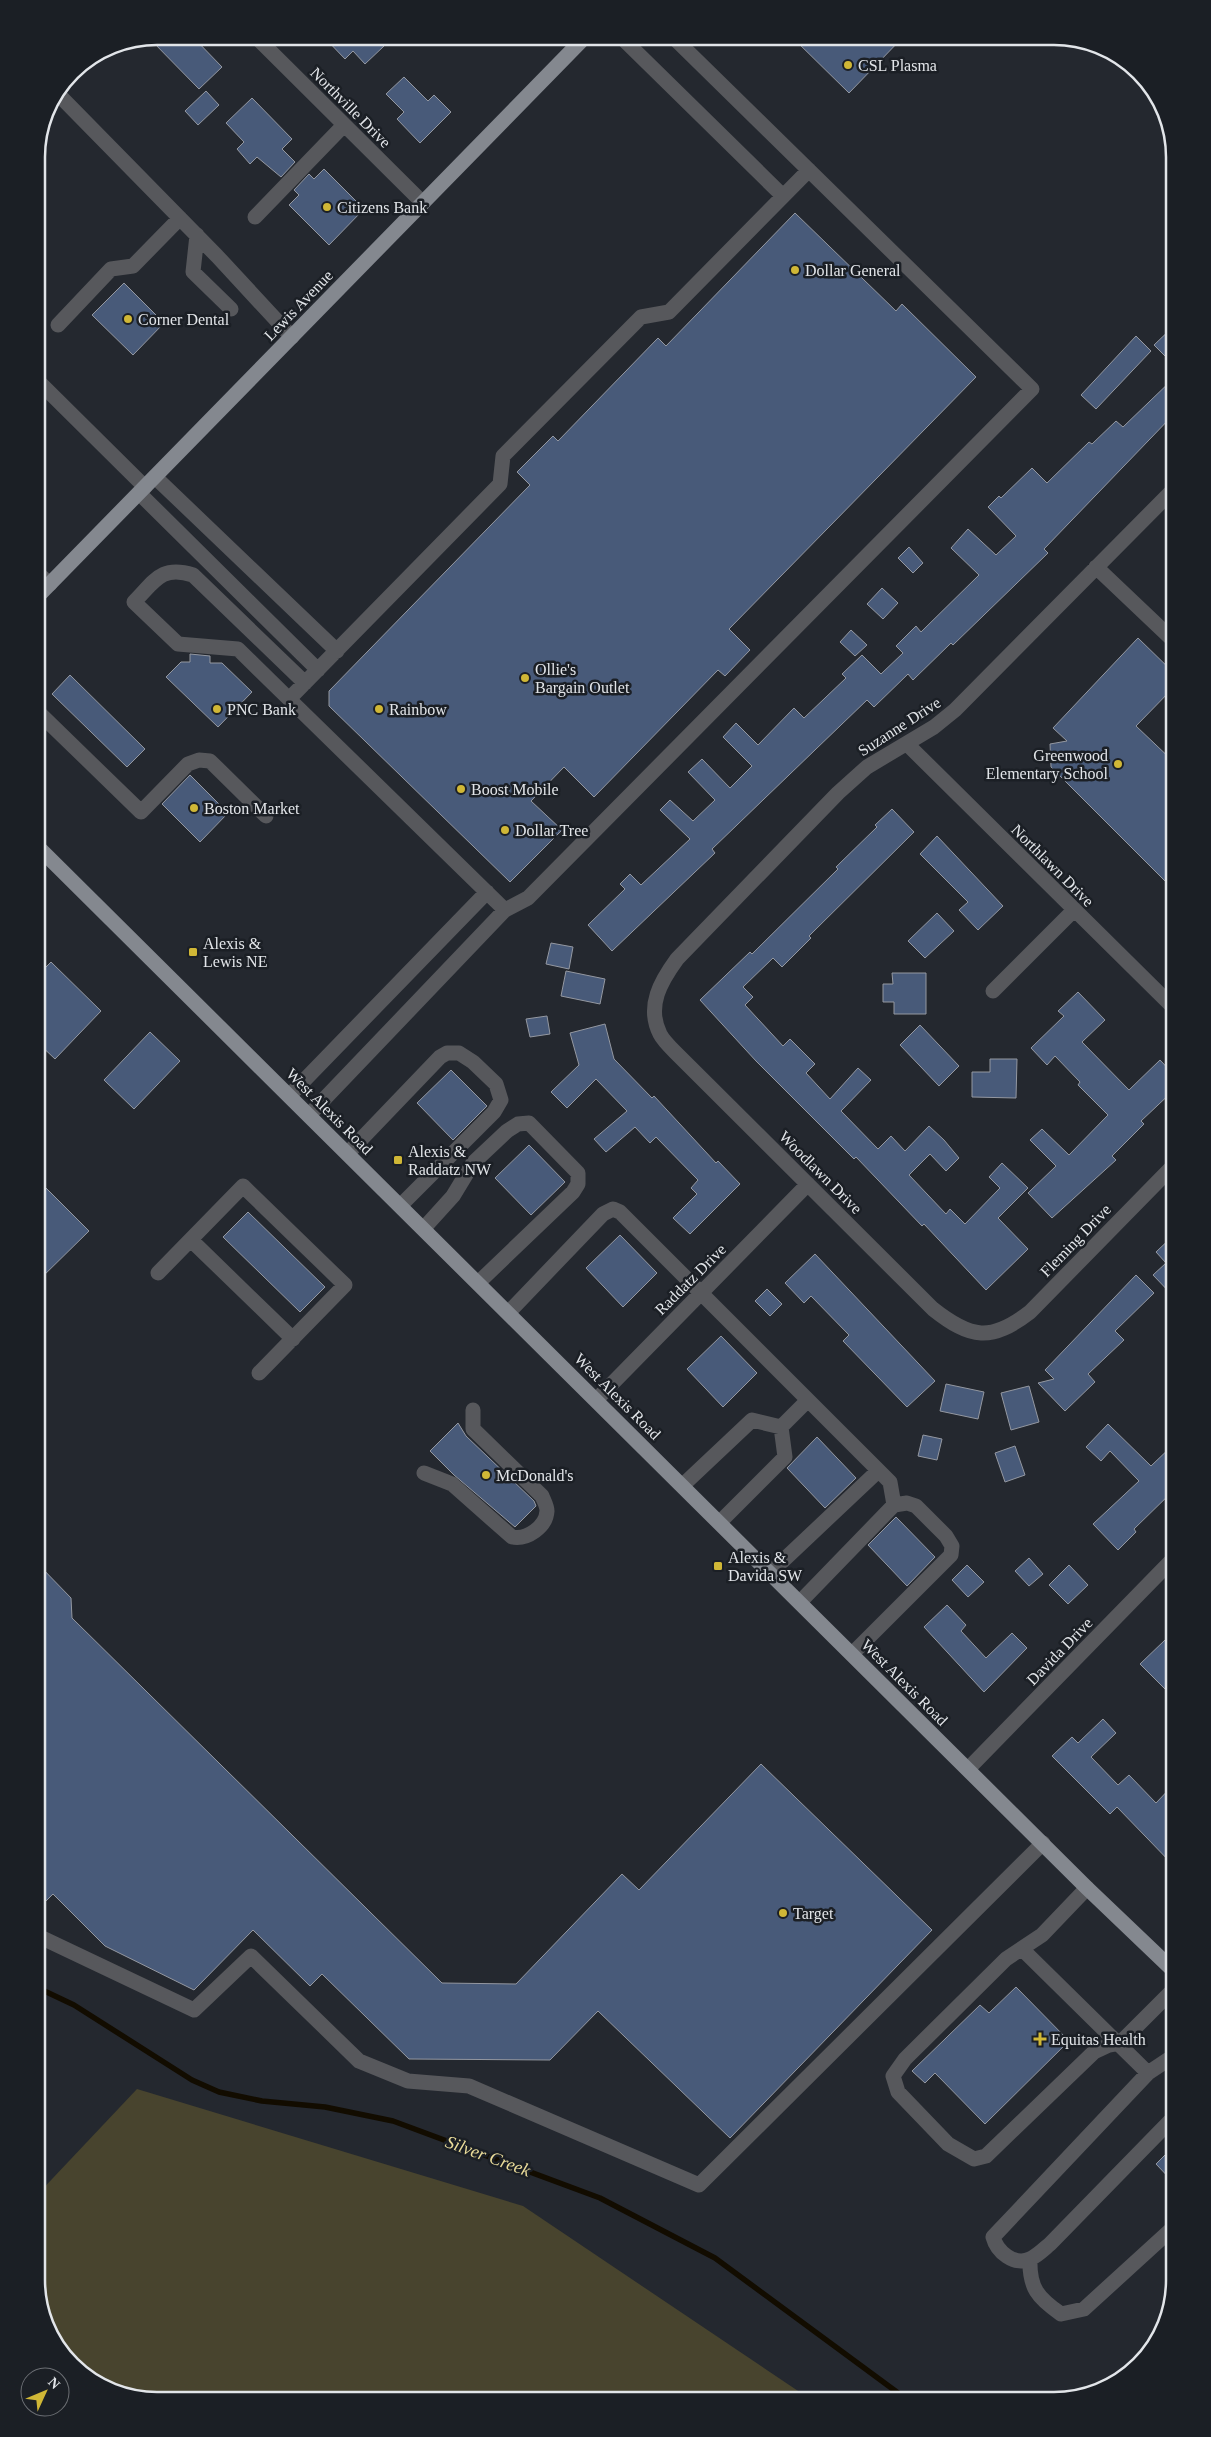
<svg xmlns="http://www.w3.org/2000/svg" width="1211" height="2437" viewBox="0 0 1211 2437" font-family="'Times New Roman',serif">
	<rect width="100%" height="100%" fill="#24282f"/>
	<path fill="#48442e" d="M137,2089L523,2206L813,2401H149L90,2380L45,2326L36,2280V2196Z"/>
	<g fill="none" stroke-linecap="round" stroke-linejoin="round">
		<path stroke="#120c00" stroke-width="5.5" d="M36,1987L74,2005L192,2080L219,2092L262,2101L325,2107L393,2121L600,2198L715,2258L909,2401"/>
	</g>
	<path fill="#485a79" stroke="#9498a1" d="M157,36H192L222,67L199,89L149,38Z
		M323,36H375L384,46L365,64L353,51L345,59Z
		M791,36H904L849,93Z
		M404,77L428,101L434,95L451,112L420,143L397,119L404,112L386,94Z
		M206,91L219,105L198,125L185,111Z
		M252,98L292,139L282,149L295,162L281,177L257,157L250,164L237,149L244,142L226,123Z
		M324,169L364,209L329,245L289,205L299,195L294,190L309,174L314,179Z
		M795,213L896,311L902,304L976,377L729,629L750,650L725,676L718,670L594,797L564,767L531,801L562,830L510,882L329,706V691L530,485L517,472L553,436L558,441L658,338L666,346Z
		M124,283L164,323L133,355L92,315Z
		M1175,325V366L1154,345Z
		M1136,336L1151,351L1096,409L1081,395Z
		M1175,377V413L1044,549L1048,553L953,645L951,643L913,680L908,674L874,707L867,700L712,849L715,853L612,951L588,925L625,889L620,884L630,874L641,885L690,839L660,810L670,800L693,821L715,800L688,772L702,759L730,788L752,766L723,737L736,723L758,745L794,708L804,718L846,678L842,674L862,655L881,674L903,653L896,646L916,626L921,632L979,575L951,548L968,529L996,555L1016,536L988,507L999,496L1001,498L1032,468L1047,483L1089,442L1092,444L1116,421L1123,427Z
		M909,547L923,563L913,573L898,558Z
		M882,588L898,603L883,619L867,604Z
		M851,630L867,645L855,656L840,642Z
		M1138,638L1175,674V686L1136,726L1175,763V891L1051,767L1050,744L1067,741L1053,728Z
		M190,654L210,656V663H222L252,692L218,727L166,677L181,662H190Z
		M70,675L145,749L127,767L52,694Z
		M190,775L228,813L200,842L162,804Z
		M892,809L914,832L809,936L811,938L782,967L773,958L743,987L753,997L745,1005L783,1046L790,1039L815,1064L806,1073L830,1099L858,1068L871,1080L841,1111L878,1149L891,1136L905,1151L929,1126L944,1140L959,1158L946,1171L930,1154L909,1175L946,1214L950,1209L965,1224L1000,1188L989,1177L1002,1163L1028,1188L998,1218L1028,1249L986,1290L924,1224L922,1226L856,1157L854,1159L756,1061L700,1000L750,952L752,954L838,869L836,867L877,827L875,825Z
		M937,836L1003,906L978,930L959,910L968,902L920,854Z
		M937,913L954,931L925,958L908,941Z
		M551,943L573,947L569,969L546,964Z
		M51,962L101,1011L55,1059L36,1041V977Z
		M566,971L605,979L600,1004L561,996Z
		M892,973H926V1014H894V1002H883V984H893Z
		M1078,992L1105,1020L1082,1042L1129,1090L1160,1060L1175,1076V1089L1141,1121L1144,1124L1112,1156L1116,1160L1052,1218L1028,1193L1056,1166L1030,1140L1042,1129L1069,1155L1108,1115L1078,1085L1080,1082L1055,1056L1047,1065L1031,1048L1064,1016L1058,1011Z
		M547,1016L550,1034L530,1037L526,1019Z
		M605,1024L614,1059L652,1098L654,1096L716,1163L718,1161L740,1184L690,1234L673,1218L697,1194L691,1188L698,1180L656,1137L650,1143L635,1127L606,1152L594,1139L627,1111L596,1079L567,1108L551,1092L579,1065L570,1033Z
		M920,1025L959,1066L939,1086L900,1045Z
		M150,1032L180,1061L134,1109L104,1080Z
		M990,1059H1017L1016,1098L972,1097V1072H990Z
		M451,1070L487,1106L453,1140L417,1103Z
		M529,1145L565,1182L531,1215L495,1178Z
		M36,1178L89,1231L36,1283Z
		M248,1212L325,1287L300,1312L223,1237Z
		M1175,1234V1298L1153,1275L1166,1263L1156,1252Z
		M620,1235L657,1273L623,1307L586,1268Z
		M815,1254L935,1381L907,1407L843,1341L849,1335L811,1296L804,1303L785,1283Z
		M1136,1275L1154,1293L1115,1331L1124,1340L1088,1374L1095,1382L1065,1411L1038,1383L1054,1379L1045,1370Z
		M767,1289L782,1304L770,1316L755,1301Z
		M721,1336L757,1373L723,1407L687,1369Z
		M946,1384L984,1392L978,1419L940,1411Z
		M1029,1386L1039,1422L1011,1430L1001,1393Z
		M458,1423L466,1436L534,1501L536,1506L515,1527L454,1475L430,1451Z
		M1108,1424L1151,1466L1175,1443V1489L1134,1529L1136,1532L1118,1550L1093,1524L1139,1481L1110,1451L1101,1461L1086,1447Z
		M923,1435L942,1439L937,1460L918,1456Z
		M817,1437L856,1478L825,1508L787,1468Z
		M1015,1446L1025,1475L1005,1482L995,1453Z
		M896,1517L935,1557L907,1586L868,1545Z
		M1029,1558L1043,1574L1029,1586L1015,1571Z
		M36,1562L71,1598L72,1618L442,1983L516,1984L622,1874L639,1890L761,1764L932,1930L730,2138L598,2011L550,2060L409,2059L322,1974L310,1986L253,1930L194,1990L105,1946L53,1894L36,1911Z
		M967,1565L984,1582L968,1597L952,1580Z
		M1069,1565L1088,1585L1068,1604L1049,1585Z
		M947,1605L966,1625L961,1631L986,1658L1012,1633L1027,1648L984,1692L924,1627Z
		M1165,1640L1175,1650V1685L1168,1692L1140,1664Z
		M1103,1719L1116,1733L1091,1757L1118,1785L1129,1775L1156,1803L1175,1783V1867L1117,1807L1110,1814L1052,1756L1072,1737L1078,1743Z
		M1016,1987L1069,2041L985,2124L935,2073L925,2083L912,2071L980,2005L989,2013Z
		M1175,2145V2184L1156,2164Z"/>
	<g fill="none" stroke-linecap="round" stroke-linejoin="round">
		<path stroke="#57585c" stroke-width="15" d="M255,36L423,203
			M620,36L783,196
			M672,36L1032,389L528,898L505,910L289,699L500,484L503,456L641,317L669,312L809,170
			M57,93L217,256L292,337
			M255,217L344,125
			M197,235L193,272L231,309
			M58,325L111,269L133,266L180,218
			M36,379L145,487
			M155,477L337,651
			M139,493L318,670
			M1096,567L1175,642
			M36,572L50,584
			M289,699L238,649L178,644L134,602C155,581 161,565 193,575L305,683
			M36,710L141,812L188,764L199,760L210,761L266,816
			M907,744L1175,1009
			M993,991L1074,910
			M290,1095L487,892
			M309,1115L505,910
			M348,1153L440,1057L447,1053H459L473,1062L496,1084L501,1100L494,1112L401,1205
			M1175,1164L1030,1312C991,1342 971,1339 933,1309L675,1052C670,1047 663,1040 660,1034C646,1006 661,981 677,959L838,793L867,767L934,727L955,710L1175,488
			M424,1228L453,1196L473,1163L507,1131L518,1124L529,1123L578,1173V1184L573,1192L479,1282
			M191,1240L293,1339
			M158,1273L243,1186L345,1285L259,1373
			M509,1312L603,1214L613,1209L620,1212L890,1482L894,1505
			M597,1399L808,1184
			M781,1427L808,1400
			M424,1473L452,1484L512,1537C527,1540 546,1527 547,1511C547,1506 544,1501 542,1496L473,1429V1410
			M683,1485L752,1420L781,1427L785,1457L720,1522
			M771,1572L878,1471
			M800,1602L894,1505L907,1503L916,1506L946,1536L952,1546L951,1555L852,1654
			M968,1769L1175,1557
			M1087,1888L1042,1935L1006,1959L905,2059L893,2076L898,2092L948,2144L974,2159L986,2156L1094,2052L1109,2045L1120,2043L1175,1988
			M36,1935L194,2010L251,1956L359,2061L408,2081L469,2086L699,2185L1043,1843
			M1022,1949L1148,2073
			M1175,2116L1050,2244C1044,2249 1037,2256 1030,2259C1014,2266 997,2252 993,2237L1148,2073L1175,2055
			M1030,2259C1029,2288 1038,2298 1061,2314L1084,2309L1175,2226"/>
		<path stroke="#84888f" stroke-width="15" d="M36,598L586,36
			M36,845L1087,1888L1175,1972"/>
	</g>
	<g fill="#d0b736" stroke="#1b1f25" stroke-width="2">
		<circle cx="848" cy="65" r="5"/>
		<circle cx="327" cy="207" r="5"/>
		<circle cx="795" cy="270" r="5"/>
		<circle cx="128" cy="319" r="5"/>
		<circle cx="525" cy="678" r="5"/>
		<circle cx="217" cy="709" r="5"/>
		<circle cx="379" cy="709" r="5"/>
		<circle cx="1118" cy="764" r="5"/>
		<circle cx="461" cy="789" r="5"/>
		<circle cx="194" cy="808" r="5"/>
		<circle cx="505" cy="830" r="5"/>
		<rect x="188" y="947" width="10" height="10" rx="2.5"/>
		<rect x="393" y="1155" width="10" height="10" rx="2.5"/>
		<circle cx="486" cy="1475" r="5"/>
		<rect x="713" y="1561" width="10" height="10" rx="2.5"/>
		<circle cx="783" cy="1913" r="5"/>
		<path d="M1037.5 2031.5h5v5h5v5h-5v5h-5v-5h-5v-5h5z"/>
	</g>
	<g text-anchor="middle" stroke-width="5" stroke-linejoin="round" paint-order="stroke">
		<g font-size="16" fill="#e2e5e9" stroke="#1b1f25" text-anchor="start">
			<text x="858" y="71">CSL Plasma</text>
			<text x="337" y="213">Citizens Bank</text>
			<text x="805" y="276">Dollar General</text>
			<text x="138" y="325">Corner Dental</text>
			<text x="535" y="675">Ollie's<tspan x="535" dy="18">Bargain Outlet</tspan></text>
			<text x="227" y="715">PNC Bank</text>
			<text x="389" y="715">Rainbow</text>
			<text x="1108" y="761" text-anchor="end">Greenwood<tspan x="1108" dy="18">Elementary School</tspan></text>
			<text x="471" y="795">Boost Mobile</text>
			<text x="204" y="814">Boston Market</text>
			<text x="515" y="836">Dollar Tree</text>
			<text x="203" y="949">Alexis &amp;<tspan x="203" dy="18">Lewis NE</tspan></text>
			<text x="408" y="1157">Alexis &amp;<tspan x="408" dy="18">Raddatz NW</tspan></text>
			<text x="496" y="1481">McDonald's</text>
			<text x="728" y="1563">Alexis &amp;<tspan x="728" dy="18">Davida SW</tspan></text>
			<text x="793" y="1919">Target</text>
			<text x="1051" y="2045">Equitas Health</text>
		</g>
		<g font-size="16" fill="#e2e5e9" stroke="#1b1f25">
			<text transform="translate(351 107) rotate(45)" y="6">Northville Drive</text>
			<text transform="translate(298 305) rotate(-46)" y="6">Lewis Avenue</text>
			<text transform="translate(899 726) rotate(-33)" y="6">Suzanne Drive</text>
			<text transform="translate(1053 865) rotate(45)" y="6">Northlawn Drive</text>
			<text transform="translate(330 1111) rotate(45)" y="6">West Alexis Road</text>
			<text transform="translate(821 1172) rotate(45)" y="6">Woodlawn Drive</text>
			<text transform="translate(1075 1240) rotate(-46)" y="6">Fleming Drive</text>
			<text transform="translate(690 1279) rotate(-45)" y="6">Raddatz Drive</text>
			<text transform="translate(618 1396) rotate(45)" y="6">West Alexis Road</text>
			<text transform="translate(1059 1651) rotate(-46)" y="6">Davida Drive</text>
			<text transform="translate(905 1682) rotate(45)" y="6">West Alexis Road</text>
		</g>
		<g font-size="18" font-style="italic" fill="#eadc9a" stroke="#1b1f25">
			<text transform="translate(488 2156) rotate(20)" y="6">Silver Creek</text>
		</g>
	</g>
	<path d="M0 0H1211V2437H0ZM157 45H1054A112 112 0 0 1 1166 157V2280A112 112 0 0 1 1054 2392H157A112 112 0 0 1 45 2280V157A112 112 0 0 1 157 45Z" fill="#1b1f25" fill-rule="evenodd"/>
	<path fill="none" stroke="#e2e5e9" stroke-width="2.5" d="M157 45H1054A112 112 0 0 1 1166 157V2280A112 112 0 0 1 1054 2392H157A112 112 0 0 1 45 2280V157A112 112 0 0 1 157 45Z"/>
	<g transform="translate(45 2392) rotate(46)"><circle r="24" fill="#1b1f25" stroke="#6b6e73"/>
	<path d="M0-4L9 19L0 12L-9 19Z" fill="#d0b736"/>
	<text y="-8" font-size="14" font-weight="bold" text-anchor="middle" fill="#e2e5e9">N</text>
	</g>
</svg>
